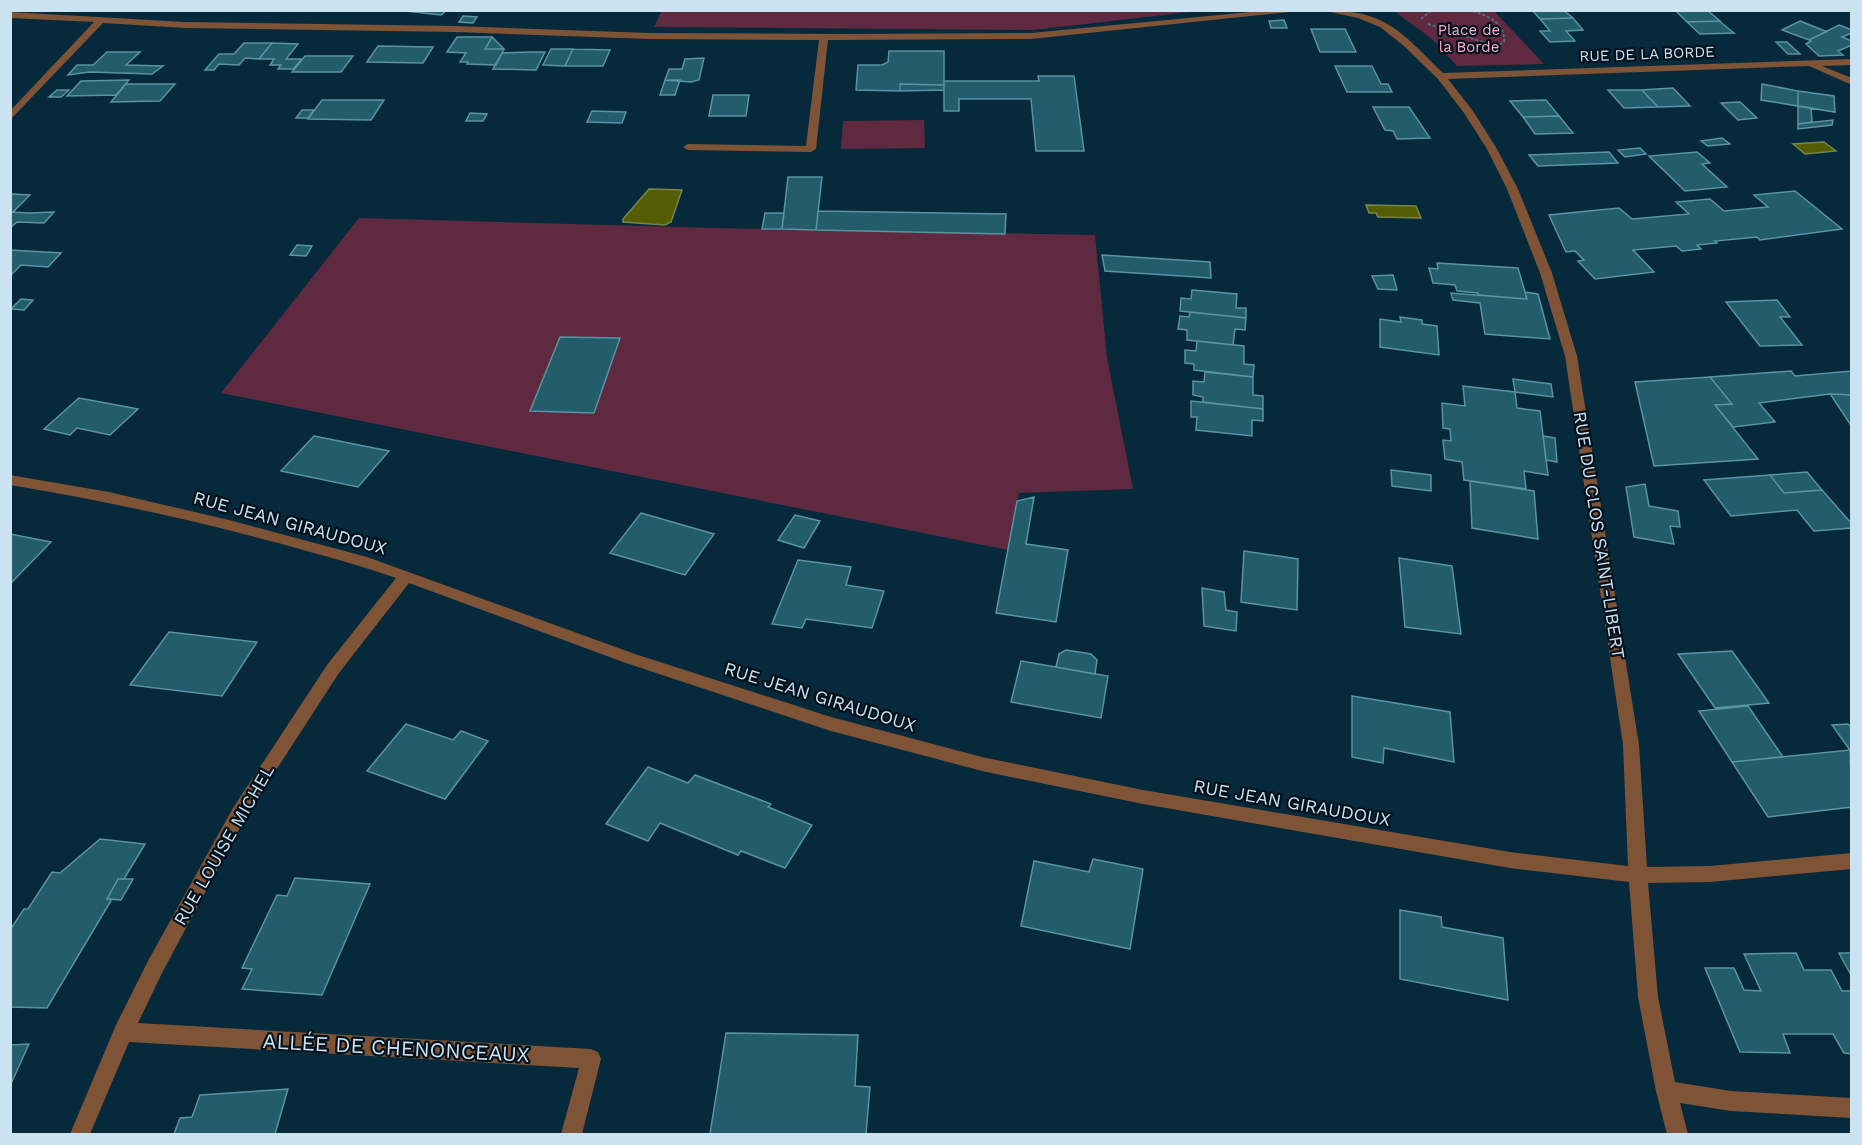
<svg xmlns="http://www.w3.org/2000/svg" width="1862" height="1145" viewBox="0 0 1862 1145" font-family="'Work Sans',sans-serif">
	<rect width="100%" height="100%" fill="#06293b"/>
	<path fill="#5f2a40" d="M662,10H1198V11L1033,30L654,27Z
		M1394,11H1494L1544,64L1457,66L1432,39Z
		M924,120L925,148L841,149L843,121Z
		M359,218L714,228L1095,235L1107,358L1133,489L1019,493L1008,550L221,393Z"/>
	<path fill="#555d03" stroke="#78854a" stroke-width="1.5" d="M1824,142L1836,151L1805,154L1793,144Z
		M649,189L682,190L671,222L665,225L623,222V219Z
		M1366,205L1416,206L1421,218L1378,217L1376,213H1369Z"/>
	<path fill="#235d6b" stroke="#5a93a2" stroke-width="1.5" d="M397,10H447L441,15Z
		M1532,10H1563L1573,18L1540,19Z
		M1675,10H1707L1720,21L1687,22Z
		M463,16L477,17L473,23L459,22Z
		M1573,18L1583,30L1566,31L1575,41L1550,42L1540,31H1550L1540,19Z
		M1284,20L1287,28H1271L1269,21Z
		M1719,21L1734,33L1700,34L1687,22L1720,21H1721Z
		M1800,21L1825,31H1828L1809,40L1782,30Z
		M1839,25L1852,30V33L1842,37L1852,41V45L1838,51L1843,55L1819,56L1806,44L1811,41L1809,40Z
		M1311,29H1345L1356,52H1320Z
		M457,37H492L485,49H504L496,65L467,64L468,62H460L466,53L447,52Z
		M492,37L504,49H485Z
		M1776,42H1787L1800,54H1788Z
		M244,43H272L259,59L245,58L239,65L219,64L214,70H205L219,54H234Z
		M272,43L298,44L286,59H302L293,69H278L281,65H270L274,59H259Z
		M378,46L433,47L423,63L367,62Z
		M551,49H573L565,66L543,65Z
		M573,49L610,50L603,66H565Z
		M889,51H944V85L900,84V91L856,90L858,65H882L888,62Z
		M107,52H140L126,65L163,66L152,74L89,72L68,75L77,65H93Z
		M530,52H545L536,70L493,69L502,53Z
		M305,56H353L341,72H292Z
		M704,58L699,80L691,82L665,80L669,69H682L685,59Z
		M1335,66H1372L1381,84H1388L1392,92H1347Z
		M1038,76H1074L1084,151H1036L1031,99H959V111H944V81H1039Z
		M129,80L116,95L67,96L81,81Z
		M665,80H680L675,95H660Z
		M126,84H175L160,101L111,102Z
		M900,84L944,85V90L900,91Z
		M1762,84L1798,91V106L1761,100Z
		M1673,88L1690,106L1658,107L1642,90Z
		M57,90H69L61,97H49Z
		M1608,90H1642L1658,107L1624,108Z
		M1798,91L1834,96L1835,112L1798,106Z
		M713,95H749L746,116H709Z
		M322,100H384L371,120L308,119Z
		M1546,100L1559,116L1523,117L1510,101Z
		M1740,102L1757,118L1738,120L1721,103Z
		M1798,106L1811,108L1812,122L1798,124Z
		M1373,107H1409L1430,138L1397,139L1393,131L1385,130Z
		M302,110H314L308,118H296Z
		M592,111L626,112L622,123L587,122Z
		M470,113L487,114L483,121H466Z
		M1559,116L1573,133L1535,134L1523,117Z
		M1833,120L1832,125L1798,129V124Z
		M1722,138L1730,144L1708,146L1701,141Z
		M1640,148L1646,154L1625,157L1618,150Z
		M1609,152L1618,163L1538,166L1529,155Z
		M1697,152L1710,163L1702,164L1727,187L1685,191L1649,156Z
		M788,177H822L816,230L782,229Z
		M1795,191L1842,229L1760,240L1757,237L1715,241L1717,243L1697,245L1701,249L1682,251L1676,246L1633,250L1654,272L1595,279L1578,261L1584,260L1575,251L1566,252L1549,215L1619,208L1632,219L1689,214L1676,202L1710,199L1724,211L1768,207L1754,195Z
		M10,195L11,194L30,195L13,212H10Z
		M818,211L1006,214L1005,234L816,230Z
		M10,212L29,213L54,212L44,223L17,222L10,228Z
		M765,213H784L782,229H762Z
		M297,245L312,246L306,256L290,255Z
		M10,250L61,253L48,267L21,265L10,276Z
		M1102,255L1210,262L1211,278L1105,271Z
		M1437,263L1518,268L1527,299L1479,295L1478,293L1457,291L1455,285L1433,283L1429,268L1438,269Z
		M1393,275L1397,290L1378,289L1372,276Z
		M1192,290L1237,294L1236,308H1246V318L1180,311L1181,298L1191,299Z
		M1525,292L1538,294L1550,339L1485,334L1480,303L1453,300L1451,293L1527,299Z
		M21,299L33,300L24,310L11,309Z
		M1777,300L1790,317H1780L1802,345L1760,346L1726,302Z
		M1190,312L1246,318L1245,330L1235,329L1233,345L1187,340V330L1178,329L1180,316L1189,317Z
		M1400,317L1422,320V324L1437,326L1439,355L1380,347V319L1401,322Z
		M560,337L620,338L594,413L530,411Z
		M1197,341L1244,346V364L1254,365L1253,377L1194,370V364L1185,363V350L1196,351Z
		M1791,371L1795,376L1852,371V395L1830,394L1759,403L1775,422L1733,427L1715,405L1732,404L1710,377Z
		M1205,372L1253,377V395L1263,396V409L1203,402V397L1193,395V381L1204,382Z
		M1710,377L1732,404L1715,405L1758,459L1654,466L1635,382Z
		M1513,379L1551,384L1553,397L1515,392Z
		M1463,386L1515,392L1517,408L1540,411L1548,475L1524,471L1526,489L1464,480L1462,462L1445,459L1443,440L1451,441L1450,429L1443,428L1442,403L1465,406Z
		M1830,394L1852,395V427L1831,395Z
		M79,398L138,409L110,435L77,428L70,435L44,429Z
		M1191,401L1263,409V421L1252,420V436L1196,430L1197,417H1191Z
		M314,436L389,451L358,487L281,471Z
		M1543,436L1555,438L1557,462L1546,460Z
		M1391,470L1431,475V491L1392,486Z
		M1807,472L1822,490L1784,493L1770,475Z
		M1770,475L1784,493L1822,490L1852,524V528L1814,531L1797,510L1731,516L1704,480Z
		M1470,481L1534,491L1538,539L1472,528Z
		M1645,484L1649,506L1678,511L1680,527L1670,526L1674,544L1634,537L1626,487Z
		M1034,497L1026,544L1068,550L1056,622L996,613L1017,501Z
		M641,513L714,534L685,575L610,553Z
		M795,515L820,521L804,548L778,540Z
		M10,534L51,542L12,582H10Z
		M1244,551L1298,559L1297,610L1241,602Z
		M1399,558L1452,566L1461,634L1405,627Z
		M798,560L851,567L846,585L884,591L872,628L806,619L802,628L772,624Z
		M1202,588L1224,592L1226,610L1237,612L1236,631L1204,626Z
		M169,632L257,642L222,696L130,685Z
		M1066,650L1091,654L1097,660L1095,674L1056,667L1059,654Z
		M1732,651L1769,703L1715,708L1678,654Z
		M1021,661L1108,676L1101,718L1011,702Z
		M1352,696L1450,712L1454,762L1384,748L1383,763L1352,757Z
		M1748,706L1783,757L1732,762L1699,711Z
		M406,724L453,740L461,731L488,741L445,799L367,771Z
		M1848,724L1852,728V753L1832,725Z
		M1850,750L1852,807L1768,817L1732,762Z
		M648,767L688,783L695,775L771,804L768,807L812,825L785,868L741,851L738,855L660,823L648,841L606,824Z
		M100,839L145,844L124,879H118L107,899H112L47,1008L10,1007V930L24,909H28L52,872L60,873Z
		M1093,859L1143,869L1130,949L1021,926L1034,861L1089,872Z
		M295,878L370,884L322,995L242,989L252,969L242,968L277,895L287,896Z
		M118,879H133L121,900L107,899Z
		M1400,910L1441,917L1442,927L1503,938L1508,1000L1400,979Z
		M1796,953L1804,970H1831L1842,991H1852V1054L1844,1053L1833,1034H1783L1790,1053L1740,1052L1705,968H1734L1744,990L1761,991L1744,954Z
		M1839,953H1852V977Z
		M726,1033L858,1035L855,1086L870,1087L866,1134H710Z
		M29,1044L10,1086V1045Z
		M288,1089L275,1134H174L180,1118L192,1117L200,1095Z"/>
	<g fill="none" stroke-linecap="round" stroke-linejoin="round">
		<path stroke="#506e7f" stroke-width="2" stroke-dasharray="3 2" stroke-linecap="butt" d="M1468,10C1486,15 1505,21 1504,42L1496,47
			M1421,19L1432,10
			M1428,24L1495,46"/>
		<path fill="#7f5335" fill-rule="evenodd" d="M1271,10H1309L1031,39L828,40L816,149L811,152L688,150L683,147L688,144L806,146L819,40L649,39L455,32L185,28L103,23L10,120V111L94,22L10,18V12L185,22L455,26L649,33L847,34L1031,33Z
			M1321,10C1386,10 1399,30 1443,73L1852,59V65L1822,66L1852,78V85L1809,66L1448,79L1473,111L1497,149L1518,189L1552,273L1577,356L1639,745L1647,867L1710,866L1852,853V869L1710,882L1648,883L1658,997L1675,1082L1731,1091L1852,1098V1118L1731,1111L1680,1103L1688,1134H1667L1656,1091L1638,997L1629,882L1510,868L1143,804L982,771L831,731L623,662L409,583L339,673L245,818L163,971L138,1023L591,1049L598,1052L601,1059L582,1134H561L579,1068L129,1042L90,1134H70L116,1025L149,959L233,808L327,665L396,578C357,564 317,554 278,543C189,519 101,500 10,485V475L109,492L229,520L367,557L635,654L831,717L982,757L1143,790L1510,852L1628,866L1623,745L1565,356L1540,273L1507,189L1487,149L1464,113L1438,79L1404,46L1380,27L1358,18Z"/>
	</g>
	<g text-anchor="middle" stroke-width="4.5" stroke-linejoin="round" paint-order="stroke">
		<g font-size="15" fill="#fda9c8" stroke="#02111b">
			<text x="1469" y="35">Place de<tspan x="1469" dy="17">la Borde</tspan></text>
		</g>
		<g font-size="15" fill="#cbe2f1" stroke="#02111b">
			<text transform="translate(1647 54) rotate(-2)" y="5">RUE DE LA BORDE</text>
		</g>
		<g font-size="18" fill="#cbe2f1" stroke="#02111b">
			<text transform="translate(290 523) rotate(15)" y="6">RUE JEAN GIRAUDOUX</text>
			<text transform="translate(1599 535) rotate(81)" y="6">RUE DU CLOS SAINT-LIBERT</text>
			<text transform="translate(820 697) rotate(17)" y="6">RUE JEAN GIRAUDOUX</text>
			<text transform="translate(1292 803) rotate(10)" y="6">RUE JEAN GIRAUDOUX</text>
			<text transform="translate(224 845) rotate(-60)" y="6">RUE LOUISE MICHEL</text>
		</g>
		<g font-size="21" fill="#cbe2f1" stroke="#02111b">
			<text transform="translate(396 1048) rotate(3)" y="7">ALLÉE DE CHENONCEAUX</text>
		</g>
	</g>
	<rect width="1862" height="1145" fill="none" stroke="#cbe2f1" stroke-width="24"/>
</svg>
